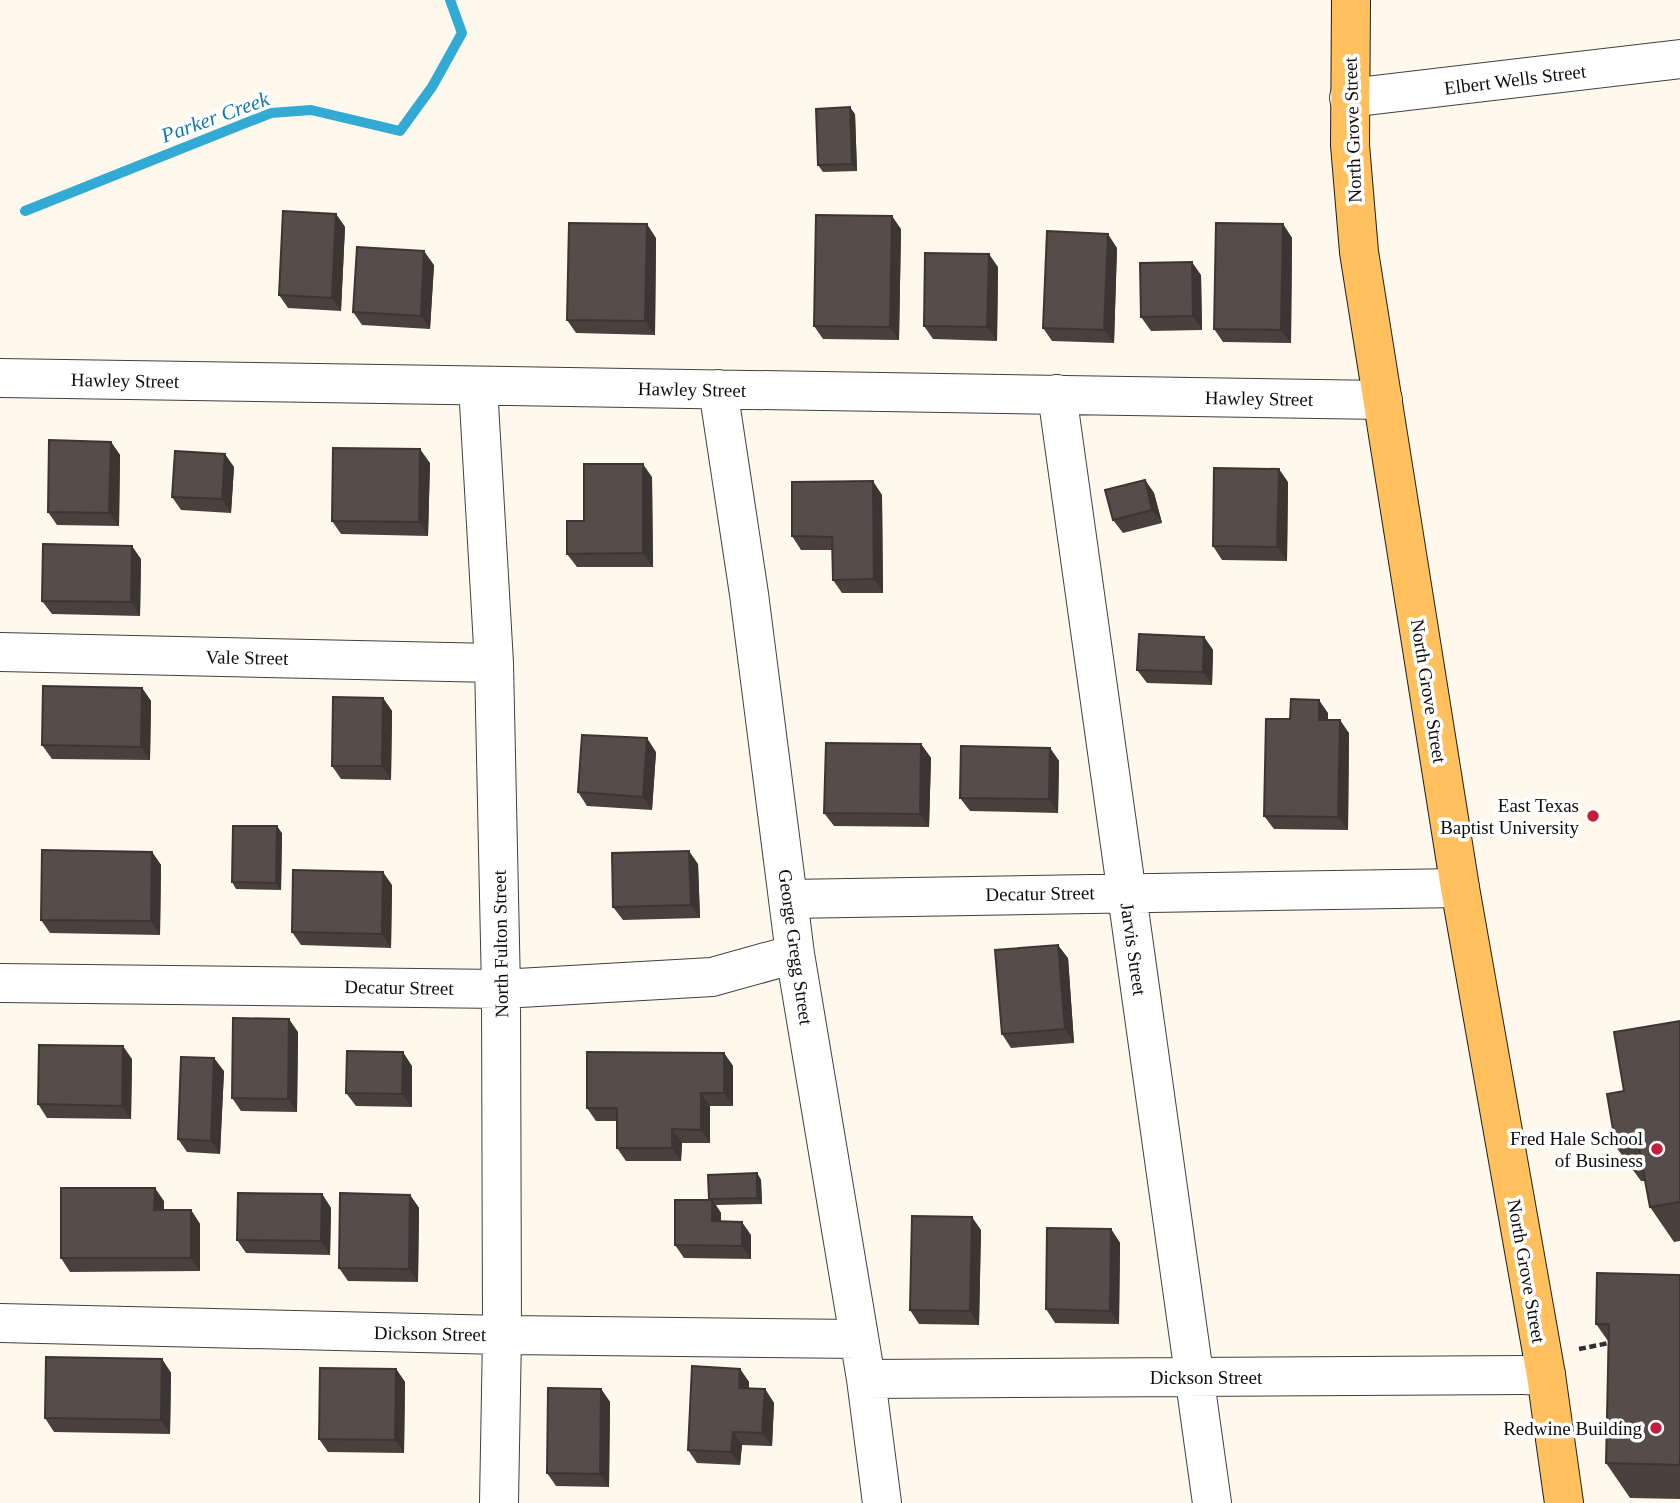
<svg xmlns="http://www.w3.org/2000/svg" width="1680" height="1503" viewBox="0 0 1680 1503" font-family="Georgia,serif">
	<rect width="100%" height="100%" fill="#fff9ed"/>
	<g fill="none" stroke-linecap="round" stroke-linejoin="round">
		<path stroke="#32aad3" stroke-width="10" d="M25,211L271,113L311,110L400,131L432,87L462,33L450,0"/>
		<defs>
			<path id="minor" d="M1349,98L1680,59
				M0,378L1383,400
				M478,386L494,663L501,989L502,1335L499,1503
				M718,389L749,594L795,954L866,1379L882,1503
				M1057,394L1212,1503
				M0,652L494,663
				M788,899L1460,888
				M0,983L501,989L712,977L795,954
				M0,1323L502,1335L859,1339
				M866,1379L1546,1375"/>
			<path id="major" d="M1351,0L1350,145L1359,252L1460,888L1546,1375L1564,1503"/>
		</defs>
		<use href="#minor" stroke="#404040" stroke-width="40"/>
		<use href="#major" stroke="#1e1e1e" stroke-width="40"/>
		<path stroke="#2f2f2f" stroke-width="4.5" stroke-dasharray="7 3.5" stroke-linecap="butt" d="M1579,1349L1609,1343"/>
		<use href="#minor" stroke="#fff" stroke-width="38"/>
		<use href="#major" stroke="#ffc05d" stroke-width="38"/>
	</g>
	<path fill="#4a413f" d="M855,114L857,171L823,172L818,165Z
		M336,214L345,227L341,311L288,308L279,295Z
		M1283,224L1292,238L1291,343L1223,342L1214,329Z
		M901,229L899,340L823,339L814,326Z
		M656,238L655,335L576,333L567,320Z
		M1117,248L1114,343L1052,341L1043,328Z
		M434,265L430,329L362,325L353,312Z
		M998,267L997,341L933,339L924,326Z
		M1201,275L1202,330L1151,331L1141,317Z
		M111,442L120,455L119,526L57,525L48,512Z
		M430,463L428,536L341,534L332,521Z
		M234,467L231,513L181,510L172,497Z
		M652,477L653,567H577L567,554L584,521Z
		M1145,480L1154,493L1162,523L1123,533L1113,520Z
		M1288,482L1287,561L1222,560L1213,546Z
		M882,495L883,593H842L833,580L832,550H801L792,536Z
		M141,559L140,616L52,614L42,601Z
		M1204,637L1213,650L1212,685L1147,683L1137,670Z
		M142,688L151,701L150,760L52,759L42,745Z
		M383,698L392,711L391,780L341,779L332,766Z
		M1328,713V720L1349,733L1348,830L1274,829L1264,816L1290,719Z
		M921,744L931,758L929,827L834,826L824,813Z
		M1050,748L1059,761L1058,813L970,811L960,798Z
		M656,752L652,810L587,806L578,792Z
		M282,833L281,890L236,889L232,882Z
		M152,852L161,865L160,935L50,933L41,920Z
		M698,864L700,918L623,920L613,907Z
		M392,885L391,948L301,945L292,932Z
		M1068,958L1074,1043L1011,1048L1002,1034Z
		M1680,1021V1241L1674,1242L1650,1207L1645,1181H1641L1616,1147L1624,1091Z
		M298,1032L297,1112L241,1111L232,1098Z
		M724,1053L733,1066V1106H710V1143H682L681,1161H626L617,1148V1121H596L587,1108Z
		M132,1059L131,1119L47,1118L38,1104Z
		M412,1066V1107L356,1106L346,1093Z
		M224,1071L220,1154L187,1152L178,1139Z
		M757,1173L761,1180L762,1204L716,1205L721,1213V1221L751,1235V1259L684,1258L675,1245L710,1200L709,1199Z
		M322,1194L331,1208L330,1255L246,1253L237,1240Z
		M410,1195L419,1208L418,1282L348,1281L339,1268Z
		M164,1201V1210H191L200,1224V1271L70,1272L61,1258Z
		M1111,1229L1120,1243L1119,1324L1055,1323L1046,1309Z
		M981,1230L979,1325L919,1324L910,1310Z
		M1680,1275V1499L1630,1498L1606,1463L1608,1341L1596,1324Z
		M162,1359L171,1373L170,1434L54,1432L45,1418Z
		M396,1369L405,1382L404,1453L328,1452L319,1439Z
		M740,1369L749,1382V1389H765L774,1403L772,1446L742,1445L740,1465L697,1463L688,1450Z
		M601,1389L610,1402L609,1487L556,1486L547,1473Z"/>
	<path fill="#3c3533" d="M850,107L855,114L857,171L852,164Z
		M336,214L345,227L341,311L332,298Z
		M892,216L901,229L899,340L890,327Z
		M647,224L656,238L655,335L645,321Z
		M1283,224L1292,238L1291,343L1281,330Z
		M1108,234L1117,248L1114,343L1104,330Z
		M424,251L434,265L430,329L421,316Z
		M989,254L998,267L997,341L987,327Z
		M1192,262L1201,275L1202,330L1193,316Z
		M111,442L120,455L119,526L109,513Z
		M420,449L430,463L428,536L419,522Z
		M225,454L234,467L231,513L222,499Z
		M643,464L652,477L653,567L643,553Z
		M1279,469L1288,482L1287,561L1277,547Z
		M1145,480L1154,493L1162,523L1152,510Z
		M873,481L882,495L883,593L874,579Z
		M132,546L141,559L140,616L131,602Z
		M1204,637L1213,650L1212,685L1203,672Z
		M142,688L151,701L150,760L141,747Z
		M383,698L392,711L391,780L382,766Z
		M1319,700L1328,713V733L1319,720Z
		M1340,720L1349,733L1348,830L1338,817Z
		M647,738L656,752L652,810L643,797Z
		M921,744L931,758L929,827L920,814Z
		M1050,748L1059,761L1058,813L1049,799Z
		M277,826L282,833L281,890L276,883Z
		M689,851L698,864L700,918L691,905Z
		M152,852L161,865L160,935L151,921Z
		M383,872L392,885L391,948L382,934Z
		M1058,945L1068,958L1074,1043L1065,1029Z
		M289,1019L298,1032L297,1112L288,1099Z
		M123,1046L132,1059L131,1119L122,1106Z
		M403,1052L412,1066V1107L402,1094Z
		M724,1053L733,1066V1106L724,1093Z
		M214,1058L224,1071L220,1154L211,1141Z
		M701,1093L710,1106V1143L701,1130Z
		M672,1129L682,1143L681,1161L672,1148Z
		M757,1173L761,1180L762,1204L757,1198Z
		M155,1188L164,1201L163,1223L154,1210Z
		M322,1194L331,1208L330,1255L321,1241Z
		M410,1195L419,1208L418,1282L409,1269Z
		M712,1200L721,1213V1234L712,1221Z
		M191,1210L200,1224V1271L191,1258Z
		M972,1217L981,1230L979,1325L970,1311Z
		M742,1222L751,1235V1259L742,1246Z
		M1111,1229L1120,1243L1119,1324L1110,1311Z
		M162,1359L171,1373L170,1434L161,1420Z
		M396,1369L405,1382L404,1453L395,1440Z
		M740,1369L749,1382L748,1402L739,1388Z
		M601,1389L610,1402L609,1487L600,1474Z
		M765,1389L774,1403L772,1446L762,1433Z
		M733,1432L742,1445L740,1465L731,1452Z"/>
	<path fill="#564c49" stroke="#3c3533" stroke-width="2" d="M850,107L852,164L818,165L816,109Z
		M283,211L336,214L332,298L279,295Z
		M816,215L892,216L890,327L814,326Z
		M569,223L647,224L645,321L567,320Z
		M1216,223L1283,224L1281,330L1214,329Z
		M1047,231L1108,234L1104,330L1043,328Z
		M357,247L424,251L421,316L353,312Z
		M925,253L989,254L987,327L924,326Z
		M1192,262L1193,316L1141,317L1140,263Z
		M49,440L111,442L109,513L48,512Z
		M333,448L420,449L419,522L332,521Z
		M175,451L225,454L222,499L172,497Z
		M584,464H643V553L567,554V521H584Z
		M1214,468L1279,469L1277,547L1213,546Z
		M1145,480L1152,510L1113,520L1105,490Z
		M873,481L874,579L833,580L832,537L792,536V482Z
		M43,544L132,546L131,602L42,601Z
		M1139,634L1204,637L1203,672L1137,670Z
		M43,686L142,688L141,747L42,745Z
		M333,697L383,698L382,766H332Z
		M1291,699L1319,700V720H1340L1338,817L1264,816L1266,719H1290Z
		M582,735L647,738L643,797L578,792Z
		M826,743L921,744L920,814L824,813Z
		M961,746L1050,748L1049,799L960,798Z
		M233,826H277L276,883L232,882Z
		M42,850L152,852L151,921L41,920Z
		M689,851L691,905L613,907L612,853Z
		M293,870L383,872L382,934L292,932Z
		M1058,945L1065,1029L1002,1034L995,950Z
		M233,1018L289,1019L288,1099L232,1098Z
		M1680,1021V1202L1650,1207L1638,1143L1616,1147L1607,1094L1624,1091L1614,1032Z
		M39,1045L123,1046L122,1106L38,1104Z
		M347,1051L403,1052L402,1094L346,1093Z
		M587,1052L724,1053V1093H701V1130L672,1129V1148H617V1108H587Z
		M181,1057L214,1058L211,1141L178,1139Z
		M757,1173V1198L709,1199L708,1175Z
		M61,1188H155L154,1210H191V1258H61Z
		M238,1193L322,1194L321,1241L237,1240Z
		M340,1193L410,1195L409,1269L339,1268Z
		M675,1200H712V1221L742,1222V1246L675,1245Z
		M912,1216L972,1217L970,1311L910,1310Z
		M1047,1228L1111,1229L1110,1311L1046,1309Z
		M1597,1273L1680,1275V1465L1606,1463L1609,1324H1596Z
		M46,1357L162,1359L161,1420L45,1418Z
		M692,1366L740,1369L739,1388L765,1389L762,1433L733,1432L731,1452L688,1450Z
		M320,1368L396,1369L395,1440L319,1439Z
		M548,1388L601,1389L600,1474L547,1473Z"/>
	<g fill="#c31e3e" stroke="#fff" stroke-width="2.5">
		<circle cx="1593" cy="816" r="7"/>
		<circle cx="1657" cy="1149" r="7"/>
		<circle cx="1656" cy="1428" r="7"/>
	</g>
	<g text-anchor="middle" stroke-width="7" stroke-linejoin="round" paint-order="stroke">
		<g font-size="19" fill="#0d0d0d" stroke="#fff">
			<text transform="translate(1515 79) rotate(-7)" y="7">Elbert Wells Street</text>
			<text transform="translate(1352 130) rotate(-92)" y="7">North Grove Street</text>
			<text transform="translate(125 380) rotate(1)" y="7">Hawley Street</text>
			<text transform="translate(692 389) rotate(1)" y="7">Hawley Street</text>
			<text transform="translate(1259 398) rotate(1)" y="7">Hawley Street</text>
			<text transform="translate(247 657) rotate(1)" y="7">Vale Street</text>
			<text transform="translate(1429 691) rotate(81)" y="7">North Grove Street</text>
			<text transform="translate(1040 893) rotate(-1)" y="7">Decatur Street</text>
			<text transform="translate(500 944) rotate(-91)" y="7">North Fulton Street</text>
			<text transform="translate(796 947) rotate(82)" y="7">George Gregg Street</text>
			<text transform="translate(1134 949) rotate(82)" y="7">Jarvis Street</text>
			<text transform="translate(399 987) rotate(1)" y="7">Decatur Street</text>
			<text transform="translate(1527 1271) rotate(80)" y="7">North Grove Street</text>
			<text transform="translate(430 1333) rotate(1)" y="7">Dickson Street</text>
			<text x="1206" y="1384">Dickson Street</text>
		</g>
		<g font-size="19" fill="#0d0d0d" stroke="#fff" text-anchor="end">
			<text x="1579" y="812">East Texas<tspan x="1579" dy="22">Baptist University</tspan></text>
			<text x="1643" y="1145">Fred Hale School<tspan x="1643" dy="22">of Business</tspan></text>
			<text x="1642" y="1435">Redwine Building</text>
		</g>
		<g font-size="21" font-style="italic" fill="#1079a4" stroke="#fff">
			<text transform="translate(215 117) rotate(-20)" y="7">Parker Creek</text>
		</g>
	</g>
</svg>
